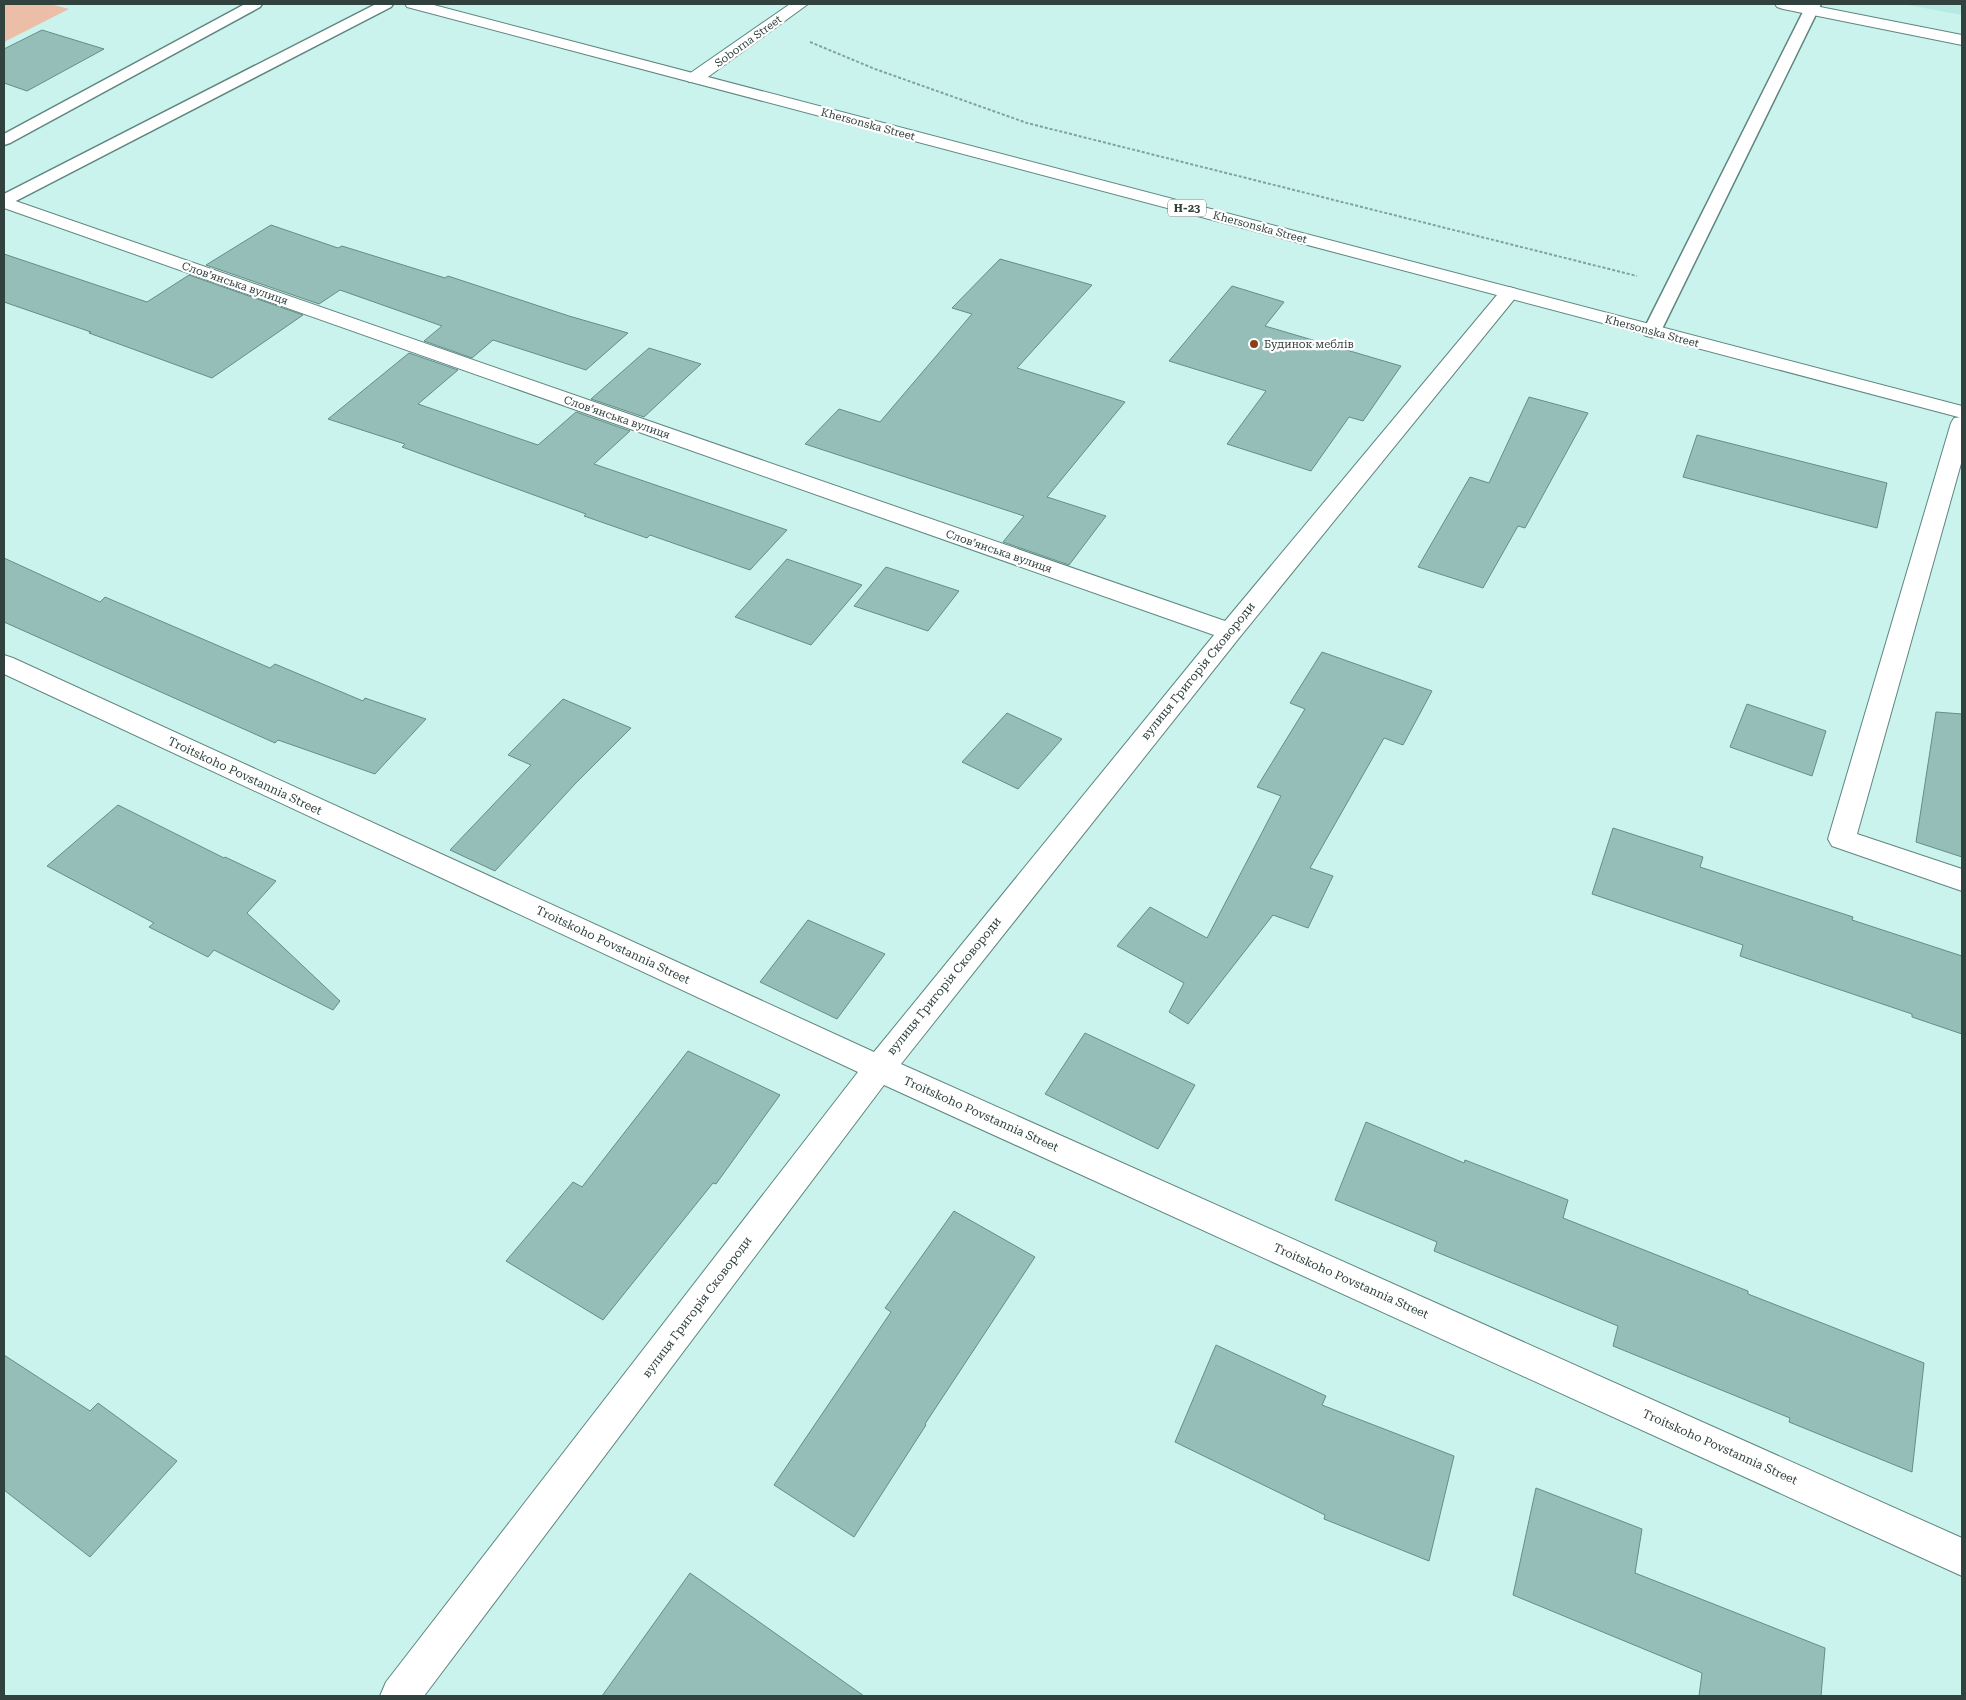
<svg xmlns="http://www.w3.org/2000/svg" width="1966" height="1700" viewBox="0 0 1966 1700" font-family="'Roboto Serif',serif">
	<rect width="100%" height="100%" fill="#c9f3ec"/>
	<path fill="#b6e9e1" d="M1903,4H1962V15Z"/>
	<path fill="#edbea7" d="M4,4H50L69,9L4,42Z"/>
	<path fill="#96beb8" stroke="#668d87" d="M42,30L104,49L27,91L4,83V49Z
		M271,225L338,248L342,246L445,278L448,276L569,316L628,333L586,370L493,340L472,358L424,341L442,326L340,290L319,304L206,265Z
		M4,254L147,302L189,275L303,315L212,378L89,333L91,332L4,302Z
		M1000,259L1092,285L1017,368L1125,402L1047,497L1106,516L1069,565L1003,542L1024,516L805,444L839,409L880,422L972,314L952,308Z
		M1232,286L1284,302L1265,326L1401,366L1363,421L1349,417L1311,471L1227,444L1266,391L1169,361Z
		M649,348L701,364L644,417L591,399Z
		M409,353L458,370L418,404L538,445L576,412L630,431L594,464L787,530L750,570L650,535L647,538L584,516L586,514L402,447L405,444L328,419Z
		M1529,397L1588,413L1525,528L1518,526L1483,588L1418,567L1470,477L1489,483Z
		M1697,435L1887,483L1877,528L1683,477Z
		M4,558L100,602L105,597L270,668L275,664L363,701L365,698L426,719L375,774L278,740L275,743L4,622Z
		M787,559L862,585L811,645L735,617Z
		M886,567L959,591L928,631L854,606Z
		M1322,652L1432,691L1403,745L1384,738L1310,868L1333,876L1308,928L1273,915L1188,1024L1169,1012L1184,983L1117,946L1150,907L1207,938L1281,796L1257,787L1305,709L1290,703Z
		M563,699L631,728L575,784L495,871L450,850L531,765L508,755Z
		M1747,704L1826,731L1812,776L1730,747Z
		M1936,712L1962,714V857L1916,842Z
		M1007,713L1062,739L1018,789L962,762Z
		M118,805L224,858L225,857L276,881L247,913L340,1001L333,1010L214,950L208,957L149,927L154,923L47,866Z
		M1613,828L1703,857L1700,867L1853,917L1852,920L1962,956V1034L1912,1017V1014L1740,956L1743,945L1592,894Z
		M808,920L885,954L837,1019L760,982Z
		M1085,1033L1195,1085L1158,1149L1045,1094Z
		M688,1051L780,1095L716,1184L713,1183L603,1320L506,1261L573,1182L582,1187Z
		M1366,1122L1464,1163L1465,1160L1568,1200L1563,1218L1748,1291V1294L1924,1363L1912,1472L1789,1422L1790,1418L1613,1346L1618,1326L1434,1251L1437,1242L1335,1200Z
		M954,1211L1035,1257L925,1424L926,1425L854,1537L774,1485L891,1312L885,1308Z
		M1216,1345L1326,1396L1322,1405L1454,1456L1429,1561L1324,1519L1325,1515L1175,1442Z
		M4,1355L90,1411L98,1403L177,1461L90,1557L4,1490Z
		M1536,1488L1642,1529L1635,1573L1825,1648L1821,1696H1699L1702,1673L1513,1595Z
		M690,1573L864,1696H602Z"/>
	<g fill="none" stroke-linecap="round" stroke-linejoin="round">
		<defs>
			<path id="lane" d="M245,4H262L260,7L10,143L4,145V134Z
				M376,4H393L391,7L10,204L4,205V194Z
				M1807,4H1821L1661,331L1659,335L1652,337L1645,335L1643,331Z"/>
			<path id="street" d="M790,4H808L701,82H689L687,78L689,74Z
				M1775,4H1805L1962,35V45L1783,9L1777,7Z
				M4,197L1225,621L1502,289L1509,287L1516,289L1519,293L1516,297L1239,638L901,1064L1962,1538V1576L884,1085L424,1696H380L386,1682L858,1072L4,674V655L13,658L874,1052L1214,635L4,208Z
				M1962,417V460L1857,834L1962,869V891L1832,846L1828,839L1951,423L1954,418Z"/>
			<path id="primary" d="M405,4H430L1962,406V418L407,7Z"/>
		</defs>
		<use href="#lane" stroke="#5f8680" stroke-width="3"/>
		<use href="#street" stroke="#5f8680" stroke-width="2"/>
		<use href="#primary" stroke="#5f8680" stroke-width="2"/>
		<path stroke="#83a19c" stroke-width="2" stroke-dasharray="3 2" stroke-linecap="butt" d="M810,42L875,69L1027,123L1637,276"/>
		<use href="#lane" fill="#fff" fill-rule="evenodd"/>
		<use href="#street" fill="#fff" fill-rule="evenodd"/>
		<use href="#primary" fill="#fff" fill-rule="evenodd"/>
	</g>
	<circle fill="#874219" stroke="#fff" stroke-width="2" cx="1254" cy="344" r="5"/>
	<g text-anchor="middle" stroke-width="4.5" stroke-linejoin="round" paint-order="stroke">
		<g font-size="11" fill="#30413e" stroke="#fff">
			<text transform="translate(748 41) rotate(-36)" y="4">Soborna Street</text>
			<text transform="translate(868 124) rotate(15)" y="4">Khersonska Street</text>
			<text transform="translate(1260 227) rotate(15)" y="4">Khersonska Street</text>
			<text transform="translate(235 283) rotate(19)" y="4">Словʼянська вулиця</text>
			<text transform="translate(1652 331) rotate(15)" y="4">Khersonska Street</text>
			<text transform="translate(617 417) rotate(19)" y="4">Словʼянська вулиця</text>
			<text transform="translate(999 551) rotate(19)" y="4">Словʼянська вулиця</text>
		</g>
		<rect fill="#fff" stroke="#6e7a78" stroke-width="1" x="1168" y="199.5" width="38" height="17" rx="4"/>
		<g font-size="11" font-weight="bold" fill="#30413e">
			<text x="1187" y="212">Н-23</text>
		</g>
		<g font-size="11" fill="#30413e" stroke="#fff" text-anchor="start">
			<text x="1264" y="348">Будинок меблів</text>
		</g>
		<g font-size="12" fill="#30413e" stroke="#fff">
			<text transform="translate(1198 671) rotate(-51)" y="4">вулиця Григорія Сковороди</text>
			<text transform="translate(245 776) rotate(25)" y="4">Troitskoho Povstannia Street</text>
			<text transform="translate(613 945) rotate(25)" y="4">Troitskoho Povstannia Street</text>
			<text transform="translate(944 986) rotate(-51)" y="4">вулиця Григорія Сковороди</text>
			<text transform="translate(981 1114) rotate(24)" y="4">Troitskoho Povstannia Street</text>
			<text transform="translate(1351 1281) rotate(24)" y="4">Troitskoho Povstannia Street</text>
			<text transform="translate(697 1307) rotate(-53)" y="4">вулиця Григорія Сковороди</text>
			<text transform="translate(1720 1447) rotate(24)" y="4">Troitskoho Povstannia Street</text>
		</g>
	</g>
	<rect width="1966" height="1700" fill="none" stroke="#30413e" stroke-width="10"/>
</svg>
